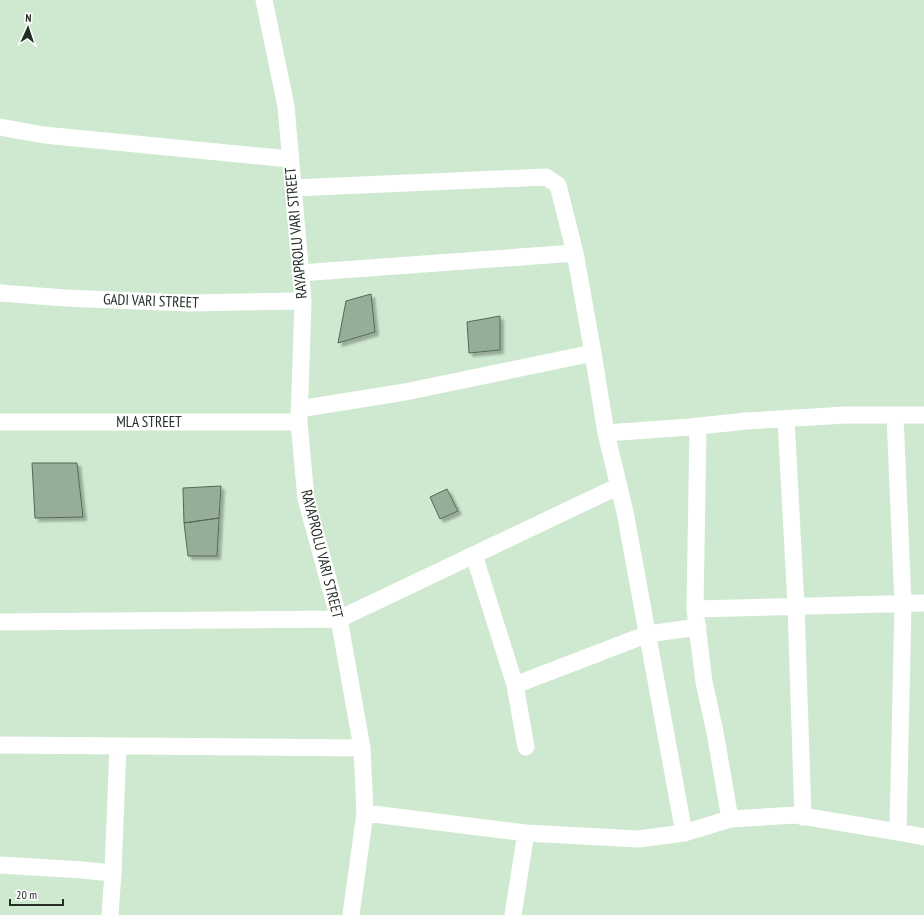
<svg xmlns="http://www.w3.org/2000/svg" width="924" height="915" viewBox="0 0 924 915" font-family="'PT Sans Narrow',sans-serif">
	<defs>
		<filter id="shadow"><feDropShadow dx="3.5" dy="3.5" stdDeviation="1" flood-color="#0004"/></filter>
	</defs>
	<rect width="100%" height="100%" fill="#cfe9d0"/>
	<path fill="#96ae97" stroke="#536954" filter="url(#shadow)" d="M371,294L375,332L338,343L346,301Z
		M500,316V350L469,353L467,322Z
		M32,463H77L83,517L35,518Z
		M221,486L219,518L184,523L183,488Z
		M447,489L458,511L440,519L430,497Z
		M219,518L217,556H188L184,523Z"/>
	<g fill="none" stroke-linecap="round" stroke-linejoin="round">
		<path stroke="#fff" stroke-width="17" d="M0,127L44,135L290,159
			M293,188L546,177L558,185L575,253
			M300,273L575,253L593,353L606,433L625,512L684,833
			M0,293L65,298L188,303L303,301
			M299,409L405,392L593,353
			M895,415L903,603L898,832
			M786,419L796,606L803,817
			M0,422H299
			M698,427L695,609L704,682L715,732L730,819
			M606,433L690,427L746,421L846,415H924
			M474,555L515,685L526,747
			M695,609L924,603
			M0,622L339,619L619,486
			M515,685L648,634L698,627
			M0,745L362,748L339,619L306,499L299,422L303,301L286,106L264,0
			M365,813L526,833L638,839L684,833L730,819L796,815L898,832L924,837
			M0,865L82,870L113,873L110,915
			M113,873L118,746
			M351,915L365,813L362,748
			M513,915L526,833"/>
	</g>
	<g text-anchor="middle" stroke-width="3" stroke-linejoin="round" paint-order="stroke">
		<g font-size="15" fill="#242e25" stroke="#fff">
			<text transform="translate(296 233) rotate(-95)" y="5">RAYAPROLU VARI STREET</text>
			<text transform="translate(151 301) rotate(2)" y="5">GADI VARI STREET</text>
			<text x="149" y="427">MLA STREET</text>
			<text transform="translate(322 554) rotate(76)" y="5">RAYAPROLU VARI STREET</text>
		</g>
	</g>
	<g transform="translate(28 28) rotate(3)" stroke="#ffffff" stroke-width="3" paint-order="stroke">
	<path d="M0-3L7 15L0 10L-7 15Z" fill="#242e25"/>
	<text y="-6" font-size="11" font-weight="bold" text-anchor="middle" fill="#242e25">N</text>
	</g>
	<path d="M10 899v6h53v-6" fill="none" stroke="#242e25" stroke-width="2"/>
	<text x="16" y="899" font-size="12" fill="#242e25" stroke="#ffffff" stroke-width="3" paint-order="stroke">20 m</text>
</svg>
